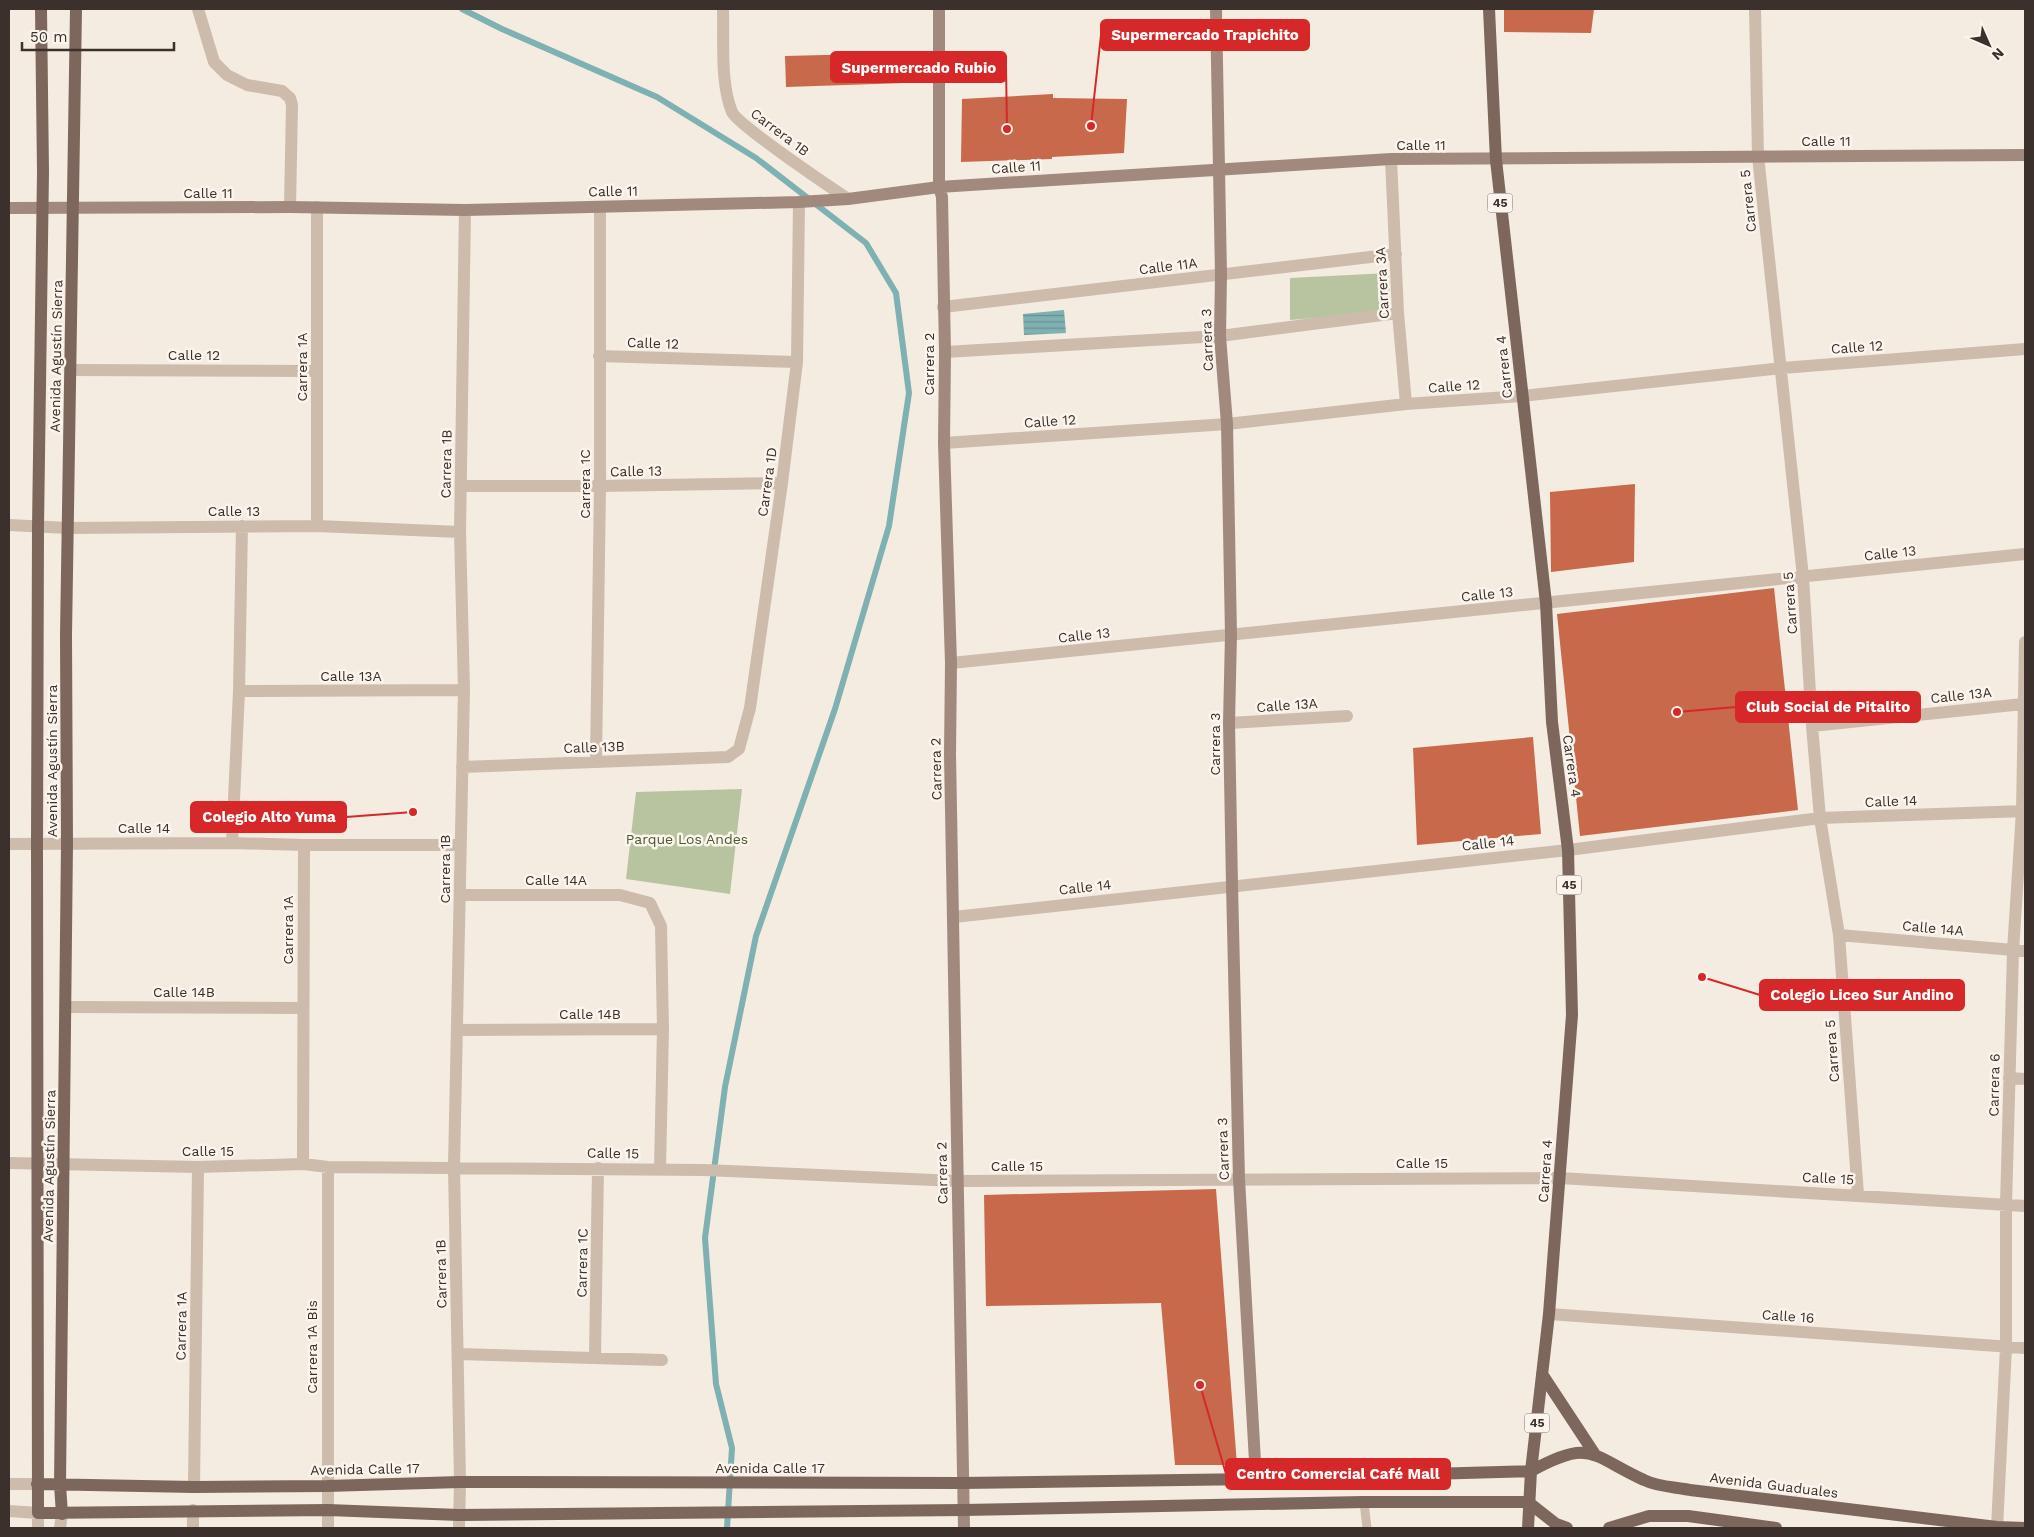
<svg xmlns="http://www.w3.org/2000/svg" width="2034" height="1537" viewBox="0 0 2034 1537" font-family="'Work Sans',sans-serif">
	<defs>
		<pattern id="water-rules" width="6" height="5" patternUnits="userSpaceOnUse" patternTransform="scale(1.25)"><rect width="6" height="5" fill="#7fb0b2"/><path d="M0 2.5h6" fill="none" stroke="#699091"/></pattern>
	</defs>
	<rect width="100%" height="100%" fill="#f4ebe1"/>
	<path fill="#b8c4a0" d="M1389,273L1390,312L1290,320V278Z
		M742,789L730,894L626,879L636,792Z"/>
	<path fill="url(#water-rules)" d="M1064,310L1066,333L1024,335L1023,314Z"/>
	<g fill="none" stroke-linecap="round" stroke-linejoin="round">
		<path stroke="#7fb0b2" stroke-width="6" d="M462,9L502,29L657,97L756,158L866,243L896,293L909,393L889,526L835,709L756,936L725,1087L705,1238L716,1384L732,1448L727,1528"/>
	</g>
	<path fill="#c8694b" d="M1504,9H1594L1591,33L1504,32Z
		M905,53V83L786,87L785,56Z
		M1053,94V98L1127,99L1124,153L1052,157V159L961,162L962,99Z
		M1635,484L1634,562L1551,572L1550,492Z
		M1774,588L1798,810L1580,836L1557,614Z
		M1533,737L1541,834L1417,845L1413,748Z
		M1216,1189L1237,1465H1175L1161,1303L986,1306L984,1195Z"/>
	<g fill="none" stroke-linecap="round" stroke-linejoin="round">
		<path stroke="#cdbbac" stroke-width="9" d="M1364,1502L1367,1528"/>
		<path stroke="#cdbbac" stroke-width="12" d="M198,9L214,62L227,75L247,85L282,91L290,98L292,105L290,207
			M723,9C724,40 720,83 732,112C738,125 830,187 848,199
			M1758,156L1803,577L1812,726L1820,818L1839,935L1858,1195
			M1391,159L1398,313L1406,404
			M317,207V526
			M943,307L1396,254
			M945,352L1220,336L1398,313
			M599,356L797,362
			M71,370L317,371
			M944,443L1227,424L1406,404L1522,396L1782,368L2025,349
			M461,486H600L782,483
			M9,525L68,528L317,526L460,532
			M951,663L2025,554
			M239,691L464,690
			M1229,723L1347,716
			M1812,726L2023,704
			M596,762L600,486V207
			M462,767L728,757L739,749L750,708L782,483L797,362L799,202
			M232,843L239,691L242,526
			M9,844L232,843L304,845H460
			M461,895H620L650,903L661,926L663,1029L660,1169
			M954,917L1568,850L1820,818L2025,811
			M1839,935L2025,951
			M66,1007L303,1008
			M457,1030L663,1029
			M2009,1078L2025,1079
			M9,1163L198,1167L303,1164L328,1167L704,1170L956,1181L1560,1178L2025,1206
			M303,1164L304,845
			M1549,1314L2025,1348
			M458,1354L662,1360
			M595,1357L598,1168
			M9,1484H37
			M194,1487L198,1167
			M193,1510V1528
			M9,1511L38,1513V1528
			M60,1528L62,1514
			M328,1528V1167
			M459,1528L460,1482L454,1167L464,690L460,532L465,210
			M1997,1528L2006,1347V1205L2013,951L2022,811L2025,642"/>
		<path stroke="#cdbbac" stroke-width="12" d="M1755,9L1758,156"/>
		<path stroke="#a18a7d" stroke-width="12" d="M939,9V187L942,197L945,352L944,443L951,663L950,754L964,1528
			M1216,9L1221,275L1220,336L1227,424L1231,635L1229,723L1232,885L1239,1179L1256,1479
			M9,208L290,207L465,210L799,202L848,199L939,187L1391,159L2025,155"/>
		<path stroke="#7d675c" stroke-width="12" d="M41,9L43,172L38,527L37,844L38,1513L328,1510L459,1515L963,1510L1364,1502H1528
			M1489,9L1496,160L1546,603L1552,722L1568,850L1572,1015L1549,1314L1531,1471L1528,1528
			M1542,1374L1594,1453
			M37,1484L194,1487L327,1486L460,1482L962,1483L1256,1479L1531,1471C1591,1438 1590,1455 1644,1480C1658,1487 1676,1487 1690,1490L1997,1527L2025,1528
			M1528,1502L1556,1524L1567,1528
			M62,1514L60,1485L67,843L66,635L76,9
			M1609,1528L1649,1516H1688L1776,1528"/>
	</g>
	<g text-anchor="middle" stroke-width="5" stroke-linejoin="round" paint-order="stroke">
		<g fill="#fbf5ee" stroke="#756b66" stroke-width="1">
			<rect x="1487.5" y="193.5" width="25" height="19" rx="4"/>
			<rect x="1556.5" y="875.5" width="25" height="19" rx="4"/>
			<rect x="1524.5" y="1413.5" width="25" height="19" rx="4"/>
		</g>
		<g font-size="12" font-weight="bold" fill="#3b302b">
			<text x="1500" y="207">45</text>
			<text x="1569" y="889">45</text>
			<text x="1537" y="1427">45</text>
		</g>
		<g font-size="14" fill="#3b302b" stroke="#fbf5ee">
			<text transform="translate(780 132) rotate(37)" y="5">Carrera 1B</text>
			<text x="1826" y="146">Calle 11</text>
			<text x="1421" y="150">Calle 11</text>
			<text transform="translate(1016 167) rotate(-4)" y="5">Calle 11</text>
			<text transform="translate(613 191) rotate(-1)" y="5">Calle 11</text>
			<text x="208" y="198">Calle 11</text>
			<text transform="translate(1748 201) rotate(-96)" y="5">Carrera 5</text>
			<text transform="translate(1168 266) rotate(-7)" y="5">Calle 11A</text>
			<text transform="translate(1382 283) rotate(-93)" y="5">Carrera 3A</text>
			<text transform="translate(1207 340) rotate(-92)" y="5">Carrera 3</text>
			<text transform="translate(653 343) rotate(2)" y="5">Calle 12</text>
			<text transform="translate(1857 347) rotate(-4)" y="5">Calle 12</text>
			<text x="194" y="360">Calle 12</text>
			<text transform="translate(56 356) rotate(-89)" y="5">Avenida Agustín Sierra</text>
			<text transform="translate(929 364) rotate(-90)" y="5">Carrera 2</text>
			<text transform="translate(302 367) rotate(-90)" y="5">Carrera 1A</text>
			<text transform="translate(1504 367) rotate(-96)" y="5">Carrera 4</text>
			<text transform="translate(1454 386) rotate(-4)" y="5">Calle 12</text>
			<text transform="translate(1050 421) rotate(-4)" y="5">Calle 12</text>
			<text transform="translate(446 464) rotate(-89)" y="5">Carrera 1B</text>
			<text transform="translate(636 471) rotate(-1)" y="5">Calle 13</text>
			<text transform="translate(767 482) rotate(-82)" y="5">Carrera 1D</text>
			<text transform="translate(585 484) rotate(-90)" y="5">Carrera 1C</text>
			<text x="234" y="516">Calle 13</text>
			<text transform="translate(1890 553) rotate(-6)" y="5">Calle 13</text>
			<text transform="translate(1487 594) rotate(-6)" y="5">Calle 13</text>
			<text transform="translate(1790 603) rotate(-94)" y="5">Carrera 5</text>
			<text transform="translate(1084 635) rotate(-6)" y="5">Calle 13</text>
			<text x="351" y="681">Calle 13A</text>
			<text transform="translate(1961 695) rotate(-6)" y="5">Calle 13A</text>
			<text transform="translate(1287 705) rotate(-4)" y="5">Calle 13A</text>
			<text transform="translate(1215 744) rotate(-90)" y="5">Carrera 3</text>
			<text transform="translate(594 747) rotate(-2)" y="5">Calle 13B</text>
			<text transform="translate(52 761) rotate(-90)" y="5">Avenida Agustín Sierra</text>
			<text transform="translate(1572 766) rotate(82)" y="5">Carrera 4</text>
			<text transform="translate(936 769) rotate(-91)" y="5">Carrera 2</text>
			<text transform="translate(1891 801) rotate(-2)" y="5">Calle 14</text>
			<text x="144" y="833">Calle 14</text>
			<text transform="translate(1488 843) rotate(-6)" y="5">Calle 14</text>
			<text transform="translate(445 869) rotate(-90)" y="5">Carrera 1B</text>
			<text x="556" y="885">Calle 14A</text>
			<text transform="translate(1085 887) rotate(-6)" y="5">Calle 14</text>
			<text transform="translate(1933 928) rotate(5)" y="5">Calle 14A</text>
			<text transform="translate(288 930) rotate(-90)" y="5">Carrera 1A</text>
			<text x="184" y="997">Calle 14B</text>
			<text x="590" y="1019">Calle 14B</text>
			<text transform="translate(1832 1051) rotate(-94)" y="5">Carrera 5</text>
			<text transform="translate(1994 1085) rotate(-89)" y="5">Carrera 6</text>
			<text transform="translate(1223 1149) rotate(-92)" y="5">Carrera 3</text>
			<text x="208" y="1156">Calle 15</text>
			<text transform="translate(613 1153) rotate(1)" y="5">Calle 15</text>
			<text x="1422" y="1168">Calle 15</text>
			<text transform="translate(49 1166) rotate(-89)" y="5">Avenida Agustín Sierra</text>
			<text x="1017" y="1171">Calle 15</text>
			<text transform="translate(1545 1171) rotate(-86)" y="5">Carrera 4</text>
			<text transform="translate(942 1173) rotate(-91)" y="5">Carrera 2</text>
			<text transform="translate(1828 1178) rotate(3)" y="5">Calle 15</text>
			<text transform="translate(582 1263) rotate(-89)" y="5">Carrera 1C</text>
			<text transform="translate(441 1274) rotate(-91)" y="5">Carrera 1B</text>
			<text transform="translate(1788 1316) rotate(4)" y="5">Calle 16</text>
			<text transform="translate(181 1326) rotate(-89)" y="5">Carrera 1A</text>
			<text transform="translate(312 1347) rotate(-90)" y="5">Carrera 1A Bis</text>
			<text x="770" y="1473">Avenida Calle 17</text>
			<text transform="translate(365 1469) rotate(-1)" y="5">Avenida Calle 17</text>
			<text transform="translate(1774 1485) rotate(7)" y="5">Avenida Guaduales</text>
		</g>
		<g font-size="14" fill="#4a5a2e" stroke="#fbf5ee">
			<text x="687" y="844">Parque Los Andes</text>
		</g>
	</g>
	<path fill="none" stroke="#d62828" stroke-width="2" d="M1091 126L1101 35M1007 129L1006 67M1677 712L1736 707M413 812L346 817M1702 977L1760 995M1200 1385L1226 1474"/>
	<g fill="#d62828" stroke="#fbf5ee" stroke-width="2">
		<circle cx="1091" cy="126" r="5"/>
		<circle cx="1007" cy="129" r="5"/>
		<circle cx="1677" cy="712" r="5"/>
		<circle cx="413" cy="812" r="5"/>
		<circle cx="1702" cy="977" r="5"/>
		<circle cx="1200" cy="1385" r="5"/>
	</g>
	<g fill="#d62828" stroke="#d62828" stroke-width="2">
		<rect x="1101" y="20" width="208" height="30" rx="5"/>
		<rect x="831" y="52" width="175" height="30" rx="5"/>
		<rect x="1736" y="692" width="184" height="30" rx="5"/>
		<rect x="191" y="802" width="155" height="30" rx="5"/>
		<rect x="1760" y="980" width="204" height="30" rx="5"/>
		<rect x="1226" y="1459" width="224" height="30" rx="5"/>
	</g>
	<g font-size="15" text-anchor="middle" font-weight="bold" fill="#fff">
		<text x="1205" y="40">Supermercado Trapichito</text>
		<text x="919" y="73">Supermercado Rubio</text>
		<text x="1828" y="712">Club Social de Pitalito</text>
		<text x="269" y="822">Colegio Alto Yuma</text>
		<text x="1862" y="1000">Colegio Liceo Sur Andino</text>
		<text x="1338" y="1479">Centro Comercial Café Mall</text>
	</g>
	<rect width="2034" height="1537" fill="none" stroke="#3b302b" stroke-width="20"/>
	<g transform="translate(1989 45) rotate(135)" stroke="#fbf5ee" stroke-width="4" paint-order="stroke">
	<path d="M0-4L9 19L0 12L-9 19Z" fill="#3b302b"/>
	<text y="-8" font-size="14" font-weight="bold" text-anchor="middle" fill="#3b302b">N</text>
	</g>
	<path d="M22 42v8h152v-8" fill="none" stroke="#3b302b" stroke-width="2.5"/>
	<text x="30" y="42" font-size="15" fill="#3b302b" stroke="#fbf5ee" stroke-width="4" paint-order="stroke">50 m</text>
</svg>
